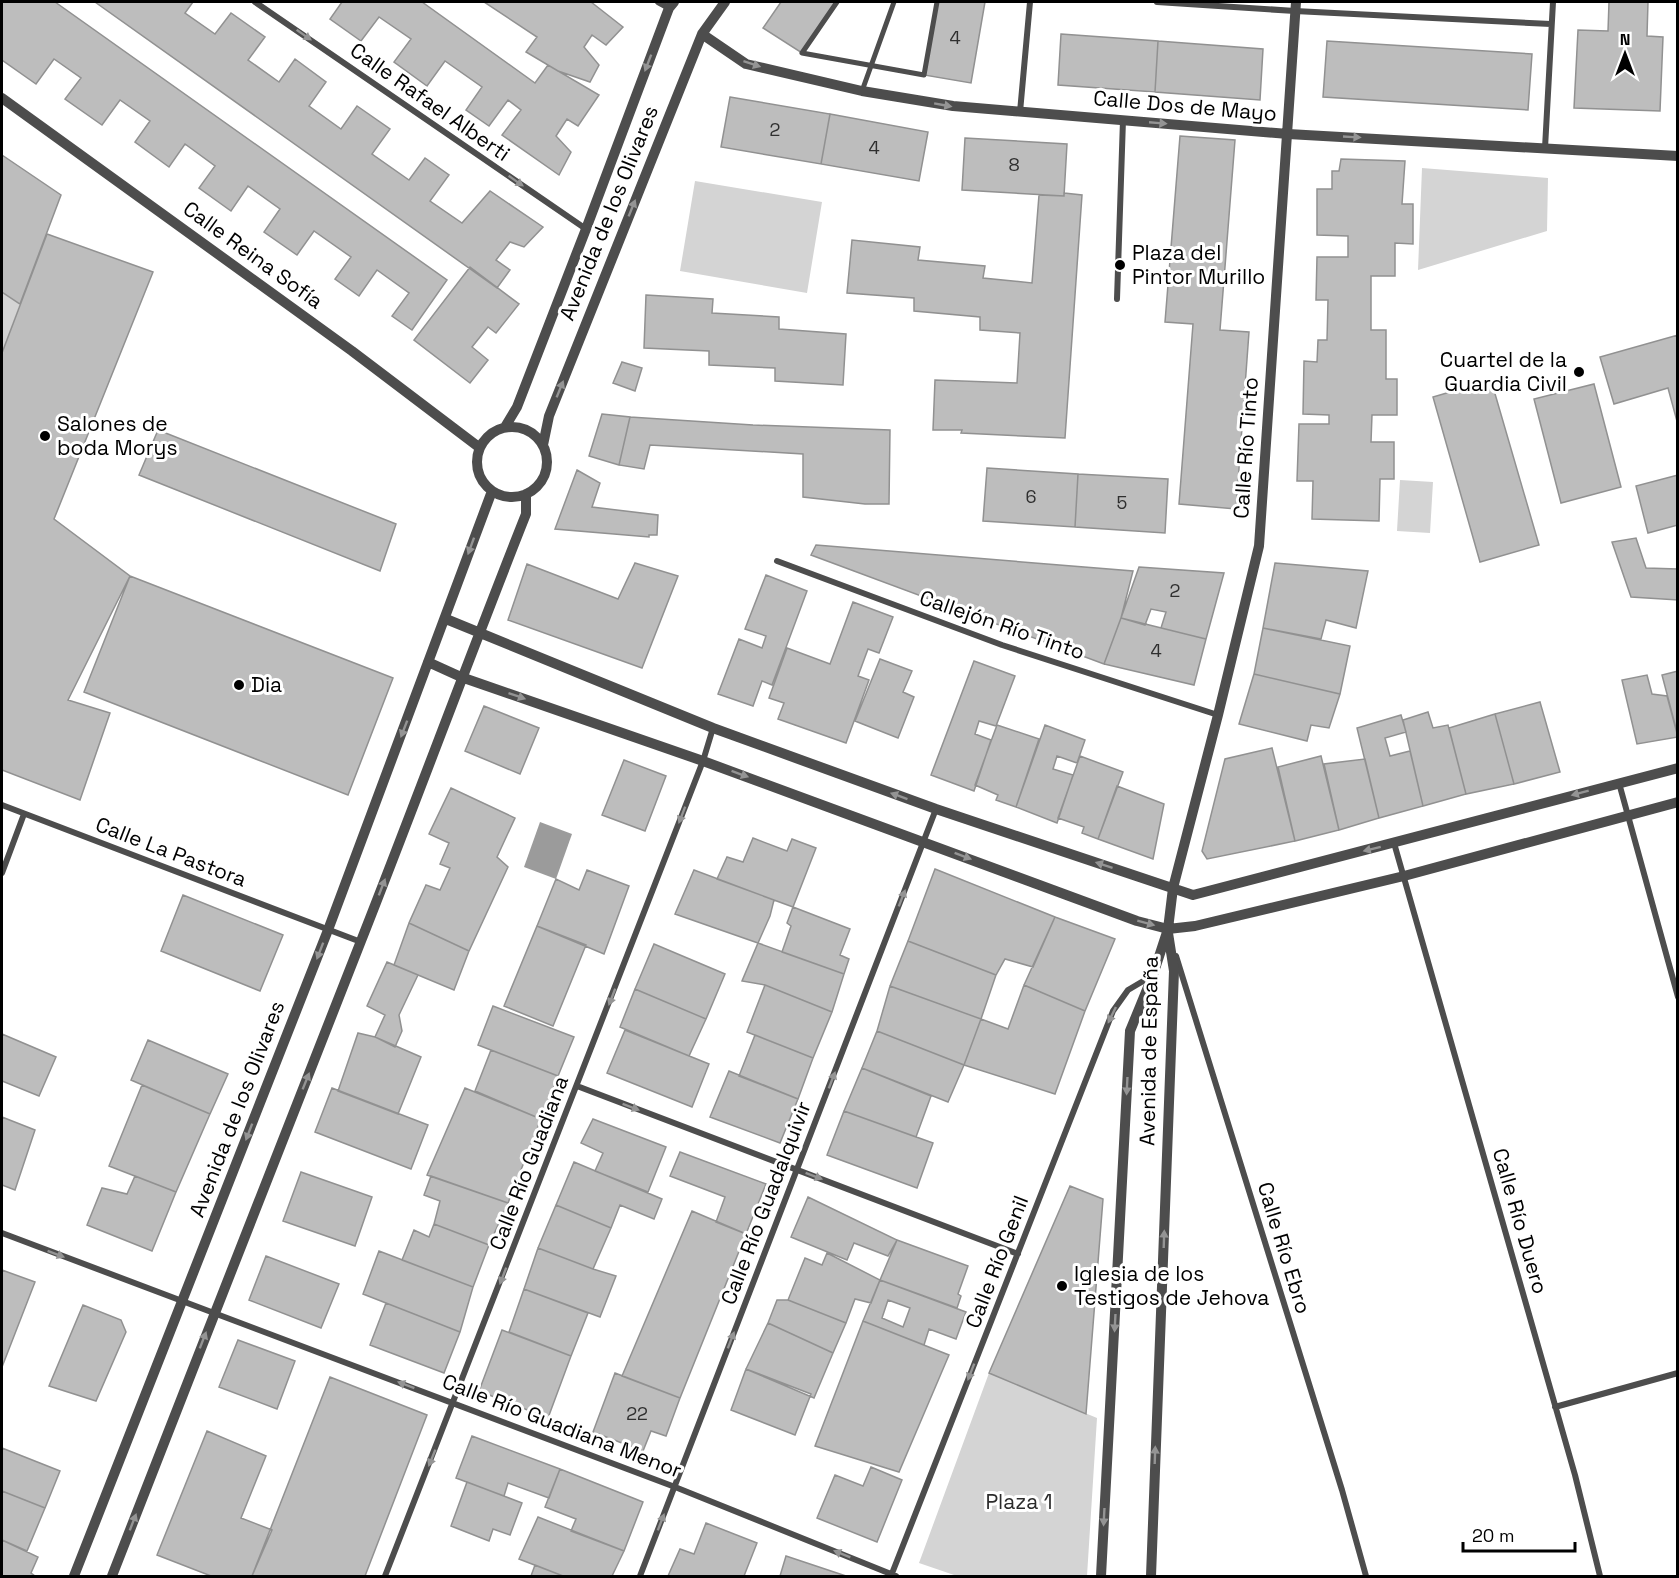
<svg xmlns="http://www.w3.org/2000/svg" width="1679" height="1578" viewBox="0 0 1679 1578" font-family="'Space Grotesk',sans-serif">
	<rect width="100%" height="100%" fill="#fff"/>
	<path fill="#d4d4d4" d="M1422,168L1548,178L1547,231L1418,270Z
		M695,181L822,202L807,293L680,271Z
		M2,292L20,304L2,353Z
		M1400,480L1433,482L1430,533L1397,531Z
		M989,1373L1097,1418L1087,1576H957L919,1563Z"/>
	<path fill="#9b9b9b" d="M540,822L572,834L556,879L524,867Z"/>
	<path fill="#bdbdbd" stroke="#919191" stroke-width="1.5" fill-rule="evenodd" d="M2,2H55L447,280L412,330L392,316L409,293L377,270L359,296L335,279L351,257L314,231L297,255L264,232L280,209L248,186L231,211L199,188L215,166L185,144L169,167L135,142L150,121L120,100L102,125L65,99L81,78L54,59L36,84L2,60Z
		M95,2H193L185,13L215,34L231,13L265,37L248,60L279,82L295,59L326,82L309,106L341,129L357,106L390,129L372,154L409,180L425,158L449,175L430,201L462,223L490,191L543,227L524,247L510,242L496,260L510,270L497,288Z
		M342,2H422L535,83L548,65L599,95L578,126L567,119L556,136L571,152L559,175L502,135L521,110L508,100L489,126L466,110L482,87L445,61L427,86L394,62L411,39L379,17L361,41L330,19Z
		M484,2H591L623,27L606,45L592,35L584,47L599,65L590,82L558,71L526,52L537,37Z
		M781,2H837L802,53L763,28Z
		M937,2H985L971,83L924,75Z
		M1595,2H1648L1647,36L1663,37L1660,111L1574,108L1578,30L1608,31L1609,2Z
		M1061,34L1158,41L1155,92L1058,85Z
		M1158,41L1263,49L1260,100L1155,92Z
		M1327,41L1532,54L1528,110L1323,97Z
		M730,97L830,114L821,164L721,147Z
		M830,114L928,132L919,181L821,164Z
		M1180,136L1235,140L1220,330L1249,332L1236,509L1179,504L1193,324L1165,322Z
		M965,138L1067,144L1064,196L962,190Z
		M2,155L61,195L20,304L2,292Z
		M1341,159L1405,161L1402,204H1413V244L1395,243V276H1371V330H1386V379H1397V415H1372L1371,442H1394V479H1380L1379,521L1312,519L1313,481H1297L1299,424H1329V415L1303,414L1304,361L1317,362L1318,340H1327L1328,300H1316L1317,257H1348V236L1317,235V189H1332V171H1339Z
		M1064,193L1082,195L1065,438L961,433L962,430H933L935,380L1017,383L1020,333L980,330V317L914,311V298L847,293L852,240L920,247L918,260L985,266L983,278L1032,283L1039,195L1064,196Z
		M47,234L153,272L54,519L130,576L68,700L110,713L80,800L2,770V353Z
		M470,267L519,304L496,333L488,327L472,347L488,360L470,383L414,340Z
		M646,295L713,299L712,313L779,317V329L846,334L843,385L775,381V368L709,365V351L644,348Z
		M1678,335V425L1668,388L1614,404L1600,357Z
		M622,362L642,368L635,391L613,383Z
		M1491,380L1539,545L1480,562L1433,397Z
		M1594,384L1621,487L1561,503L1534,399Z
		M602,414L630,417L619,465L589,456Z
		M630,417L753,425L890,430L889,504H865L803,497V454L650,445L644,469L619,465Z
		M158,430L396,524L380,571L139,475Z
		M987,468L1078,474L1075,527L983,521Z
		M577,470L600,483L592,507L658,515L657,535H649V537L555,529Z
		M1078,474L1168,479L1165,533L1075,527Z
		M1678,475V525L1648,533L1636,486Z
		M1636,538L1646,568L1678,569V600L1631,597L1612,542Z
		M816,545L1133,571L1121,618L1104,664L811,555Z
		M635,563L678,576L642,668L508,620L527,564L618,599Z
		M1275,563L1368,571L1356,628L1326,620L1321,639L1263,628Z
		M1139,567L1224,573L1206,639L1161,628L1166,612L1151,609L1145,625L1121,618Z
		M766,575L807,591L772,685L762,681L753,706L718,694L739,639L762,648L766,636L745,629Z
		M130,576L393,678L348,795L84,692Z
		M853,602L893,617L879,653L868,649L858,676L869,680L846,743L778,719L784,703L769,698L787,648L830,664Z
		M1121,618L1206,639L1194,685L1104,664Z
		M1263,628L1350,646L1340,694L1254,674Z
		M880,659L912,671L903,692L914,697L898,738L855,721Z
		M974,661L1015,676L996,726L979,721L975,734L991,740L974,791L931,775Z
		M1678,671V736L1662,675Z
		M1254,674L1340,694L1329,728L1311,725L1307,741L1239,724Z
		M1647,675L1652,694L1667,696L1678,737L1637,744L1622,680Z
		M1540,702L1560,772L1514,784L1495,714Z
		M484,706L539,728L520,774L465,751Z
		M1428,712L1433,728L1448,725L1466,794L1423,806L1403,720Z
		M1495,714L1514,784L1466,794L1449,728Z
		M1401,715L1406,732L1385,738L1390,756L1410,751L1423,806L1379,818L1357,728Z
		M997,725L1039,739L1016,807L996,800L998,795L975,785Z
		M1045,725L1085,740L1077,763L1057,756L1053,769L1073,775L1057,823L1016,807Z
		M1272,748L1295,841L1207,859L1202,851L1225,759Z
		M1080,756L1123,772L1098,839L1082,833L1084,827L1058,818Z
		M1321,756L1339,830L1295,841L1278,767Z
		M1365,759L1379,818L1339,830L1324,764Z
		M624,760L666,776L645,831L602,815Z
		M1117,786L1164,804L1153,859L1098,839Z
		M451,788L515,818L497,857L508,867L469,951L409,923L426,885L440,890L450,868L440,864L449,843L429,834Z
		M753,838L787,851L792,839L816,848L793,907L717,879L727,857L743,862Z
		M935,869L1055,917L1033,967L1005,959L996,975L908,941Z
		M587,870L629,886L604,954L537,926L556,879L579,890Z
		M694,870L774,900L770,916L758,943L675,914Z
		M183,895L283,935L260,991L161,951Z
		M793,907L850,929L840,955L849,959L844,974L782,952L791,926L787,923Z
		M1055,917L1115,939L1085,1011L1024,985Z
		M409,923L469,951L454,990L394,965Z
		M537,926L586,945L553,1026L504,1006Z
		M908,941L996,975L981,1019L890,986Z
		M758,943L844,974L832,1012L765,985L742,981Z
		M654,944L725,974L706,1019L635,989Z
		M387,962L418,975L399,1015L402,1031L395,1047L375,1037L385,1015L367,1006Z
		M765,985L832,1012L813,1058L747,1032Z
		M1024,985L1085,1011L1055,1094L964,1065L981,1019L1008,1029Z
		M890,986L981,1019L964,1065L877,1031Z
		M635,989L706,1019L689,1056L620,1027Z
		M493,1006L574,1037L558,1076L478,1045Z
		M625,1030L709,1064L692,1107L607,1073Z
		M877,1031L964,1065L948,1102L862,1068Z
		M358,1033L375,1037L421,1057L398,1114L338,1091Z
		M2,1034L56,1057L39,1096L2,1081Z
		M755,1035L813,1058L798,1099L739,1076Z
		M148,1040L228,1074L210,1114L131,1080Z
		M491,1050L558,1076L541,1119L475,1091Z
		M862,1068L931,1096L916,1137L844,1111Z
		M729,1071L798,1099L780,1143L710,1117Z
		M142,1085L210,1114L176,1192L109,1166Z
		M332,1088L428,1125L411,1169L315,1132Z
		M465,1088L541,1119L508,1203L427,1175Z
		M844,1111L933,1143L917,1188L827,1155Z
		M2,1117L35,1130L15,1190L2,1185Z
		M593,1119L666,1147L648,1192L595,1171L603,1153L581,1143Z
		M680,1152L766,1184L746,1234L716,1222L725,1197L670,1176Z
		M574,1162L662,1199L654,1219L620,1205L611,1228L556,1205Z
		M301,1172L372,1197L355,1246L283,1221Z
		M135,1176L176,1192L152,1251L87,1225L102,1188L127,1194Z
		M431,1176L508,1203L489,1245L434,1224L440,1201L424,1195Z
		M1070,1186L1103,1199L1086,1414L989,1373Z
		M808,1197L897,1240L888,1256L854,1243L847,1260L791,1237Z
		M556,1205L611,1228L593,1269L538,1248Z
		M692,1211L746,1234L680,1398L622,1376Z
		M434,1224L489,1245L473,1287L402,1260L414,1230L429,1237Z
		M897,1240L968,1266L958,1294L961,1296L957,1308L880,1280Z
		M538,1248L593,1269L616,1276L600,1317L524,1289Z
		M379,1251L473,1287L460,1332L363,1294Z
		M827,1253L880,1280L871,1303L855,1299L846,1323L788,1300L805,1258L822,1265Z
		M266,1256L339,1284L321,1328L249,1300Z
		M2,1270L35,1282L2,1367Z
		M880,1280L966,1312L956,1339L929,1329L924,1345L863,1321ZM888,1300L910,1308L903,1327L882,1318Z
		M524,1289L588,1313L571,1356L509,1332Z
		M777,1300H788L846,1323L833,1353L768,1323Z
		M386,1303L460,1332L444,1373L370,1345Z
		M83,1305L121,1320L126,1332L96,1401L49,1386Z
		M863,1321L949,1355L899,1472L815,1446Z
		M768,1323L833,1353L814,1398L746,1369Z
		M502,1330L571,1356L548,1418L479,1391Z
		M238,1340L295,1361L277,1409L219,1387Z
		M746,1369L811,1394L795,1435L731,1410Z
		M615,1373L680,1398L666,1436L651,1431L643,1451L593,1432Z
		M330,1377L427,1415L365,1576H252Z
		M207,1431L266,1456L241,1518L272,1530L252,1576H211L157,1555Z
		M472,1436L560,1469L549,1498L508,1483L504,1496L456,1478Z
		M2,1448L60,1471L45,1508L2,1491Z
		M871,1467L902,1480L877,1542L817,1518L835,1475L863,1486Z
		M560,1469L643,1502L624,1551L571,1531L576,1519L545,1507Z
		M467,1482L522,1503L510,1535L493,1529L489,1541L451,1526Z
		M2,1491L45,1508L27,1551L2,1540Z
		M538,1517L624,1551L612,1576H563L519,1559Z
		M706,1523L757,1543L744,1576H668L680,1549L694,1554Z
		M2,1540L38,1557L31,1573L35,1576H2Z
		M786,1556L846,1576H780Z
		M535,1565L563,1576H531Z"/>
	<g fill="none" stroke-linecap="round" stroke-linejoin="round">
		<path stroke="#4d4d4d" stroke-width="5" d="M837,2L802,53L924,75L937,2
			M862,91L894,2"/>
		<path stroke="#4d4d4d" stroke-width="6" d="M255,2L586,229
			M658,2L669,8
			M1157,2L1295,11L1551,24
			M1020,112L1030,2
			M1545,148L1553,2
			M1117,299L1123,120
			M777,561L1002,645L1218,715
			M1619,783L1678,997
			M2,805L361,942
			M1394,843L1575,1475L1600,1576
			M2,873L24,814
			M1176,956L1342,1490L1366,1576
			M577,1086L1018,1254
			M2,1233L675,1487L896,1576
			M1555,1407L1678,1373
			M385,1576L703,761L713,728
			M640,1576L936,809
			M891,1576L1113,1011L1128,990L1150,977"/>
		<path stroke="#4d4d4d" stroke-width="10" d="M702,34L746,64L862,91L953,106L1288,134L1678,156
			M2,98L352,351L480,448
			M477 462a35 35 0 1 1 70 0a35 35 0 1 1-70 0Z
			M505,427L517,407L586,229L669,8L674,2
			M543,445L549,416L702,34L725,2
			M446,619L713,728L936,809L1193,895L1678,768
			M428,662L461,677L703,761L1137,921L1168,929L1195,926L1404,876L1678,802
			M74,1576L328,930L492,491
			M112,1576C194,1364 279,1154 361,941C417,799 470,655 526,514V494
			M1101,1576L1130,1031L1153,975L1168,929L1173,888L1218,715L1259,546L1296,2
			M1151,1576L1174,971L1168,933"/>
	</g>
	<defs><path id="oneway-solid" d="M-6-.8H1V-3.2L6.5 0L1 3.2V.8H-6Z" transform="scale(1.5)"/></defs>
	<g fill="#949494">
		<use href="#oneway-solid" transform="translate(304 35) rotate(35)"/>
		<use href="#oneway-solid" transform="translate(648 63) rotate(111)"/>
		<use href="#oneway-solid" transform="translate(752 64) rotate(18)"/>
		<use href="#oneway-solid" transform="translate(943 105) rotate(10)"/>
		<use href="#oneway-solid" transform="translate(1158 123) rotate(5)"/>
		<use href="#oneway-solid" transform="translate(1352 137) rotate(3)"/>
		<use href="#oneway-solid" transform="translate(516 181) rotate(35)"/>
		<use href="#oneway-solid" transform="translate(632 208) rotate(-68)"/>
		<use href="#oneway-solid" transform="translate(560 389) rotate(-68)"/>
		<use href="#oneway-solid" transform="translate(471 546) rotate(110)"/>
		<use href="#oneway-solid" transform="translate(517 696) rotate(19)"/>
		<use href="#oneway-solid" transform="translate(404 729) rotate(111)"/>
		<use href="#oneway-solid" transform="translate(740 774) rotate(20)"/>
		<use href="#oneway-solid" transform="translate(1580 793) rotate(165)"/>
		<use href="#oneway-solid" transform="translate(899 796) rotate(-160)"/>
		<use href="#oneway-solid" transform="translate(682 815) rotate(111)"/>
		<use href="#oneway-solid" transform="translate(1372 849) rotate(166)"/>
		<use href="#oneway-solid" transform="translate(963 856) rotate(21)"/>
		<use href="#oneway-solid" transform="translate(1104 865) rotate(-162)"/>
		<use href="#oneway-solid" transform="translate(382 887) rotate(-69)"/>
		<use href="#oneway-solid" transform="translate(902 898) rotate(-69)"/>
		<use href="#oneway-solid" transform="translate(1146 923) rotate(15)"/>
		<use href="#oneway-solid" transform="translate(320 951) rotate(111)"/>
		<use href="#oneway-solid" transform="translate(612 997) rotate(111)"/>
		<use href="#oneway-solid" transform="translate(1112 1015) rotate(116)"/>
		<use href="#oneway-solid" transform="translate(832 1080) rotate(-69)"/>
		<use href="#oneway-solid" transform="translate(306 1081) rotate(-68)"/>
		<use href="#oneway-solid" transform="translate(1127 1086) rotate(93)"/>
		<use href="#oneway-solid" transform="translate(631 1107) rotate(21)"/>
		<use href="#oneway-solid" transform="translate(249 1132) rotate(111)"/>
		<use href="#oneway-solid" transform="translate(814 1176) rotate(21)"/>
		<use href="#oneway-solid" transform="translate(1164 1239) rotate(-88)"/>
		<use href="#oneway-solid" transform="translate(56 1254) rotate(21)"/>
		<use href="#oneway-solid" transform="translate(503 1276) rotate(111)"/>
		<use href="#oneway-solid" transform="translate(1115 1323) rotate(93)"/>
		<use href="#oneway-solid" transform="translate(203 1340) rotate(-69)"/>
		<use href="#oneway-solid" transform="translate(731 1340) rotate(-69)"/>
		<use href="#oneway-solid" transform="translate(971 1372) rotate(111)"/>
		<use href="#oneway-solid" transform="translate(406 1385) rotate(-159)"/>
		<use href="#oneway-solid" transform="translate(1155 1455) rotate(-88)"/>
		<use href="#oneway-solid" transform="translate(432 1458) rotate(112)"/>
		<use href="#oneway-solid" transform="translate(1104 1517) rotate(93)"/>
		<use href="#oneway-solid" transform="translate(133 1522) rotate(-69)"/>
		<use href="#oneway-solid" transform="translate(661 1522) rotate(-69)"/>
		<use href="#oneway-solid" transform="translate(842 1554) rotate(-158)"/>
	</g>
	<g fill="#000" stroke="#fff" stroke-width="2">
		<circle cx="1120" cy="265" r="6"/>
		<circle cx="1579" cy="372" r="6"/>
		<circle cx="45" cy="436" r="6"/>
		<circle cx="239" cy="685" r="6"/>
		<circle cx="1062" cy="1286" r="6"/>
	</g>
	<g text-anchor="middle" stroke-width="6" stroke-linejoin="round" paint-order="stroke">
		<g font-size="18" fill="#2f2f2f">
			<text x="955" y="44">4</text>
			<text x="775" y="136">2</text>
			<text x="874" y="154">4</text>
			<text x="1014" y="171">8</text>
			<text x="1031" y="503">6</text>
			<text x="1122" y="509">5</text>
			<text x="1175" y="597">2</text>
			<text x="1156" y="657">4</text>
			<text x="637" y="1420">22</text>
		</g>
		<g font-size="21" fill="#000" stroke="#fff">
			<text transform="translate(430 102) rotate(35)" y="7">Calle Rafael Alberti</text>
			<text transform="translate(1185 106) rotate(5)" y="7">Calle Dos de Mayo</text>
			<text transform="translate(609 213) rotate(-68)" y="7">Avenida de los Olivares</text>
			<text transform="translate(253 255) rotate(36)" y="7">Calle Reina Sofía</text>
			<text transform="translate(1246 448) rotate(-86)" y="7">Calle Río Tinto</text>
			<text transform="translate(1002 625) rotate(19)" y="7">Callejón Río Tinto</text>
			<text transform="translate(171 852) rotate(21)" y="7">Calle La Pastora</text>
			<text transform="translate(1149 1051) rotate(-89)" y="7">Avenida de España</text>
			<text transform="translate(237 1109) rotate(-69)" y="7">Avenida de los Olivares</text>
			<text transform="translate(529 1163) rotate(-69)" y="7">Calle Río Guadiana</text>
			<text transform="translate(766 1203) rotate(-69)" y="7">Calle Río Guadalquivir</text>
			<text transform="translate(1520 1221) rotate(74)" y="7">Calle Río Duero</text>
			<text transform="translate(1284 1248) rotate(73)" y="7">Calle Río Ebro</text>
			<text transform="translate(997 1262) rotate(-69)" y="7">Calle Río Genil</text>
			<text transform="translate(562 1426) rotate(21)" y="7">Calle Río Guadiana Menor</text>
		</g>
		<g font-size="21" fill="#000" stroke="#fff" text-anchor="start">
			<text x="1132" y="260">Plaza del<tspan x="1132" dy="24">Pintor Murillo</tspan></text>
			<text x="1567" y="367" text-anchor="end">Cuartel de la<tspan x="1567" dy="24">Guardia Civil</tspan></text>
			<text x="57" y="431">Salones de<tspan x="57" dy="24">boda Morys</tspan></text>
			<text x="251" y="692">Dia</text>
			<text x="1074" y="1281">Iglesia de los<tspan x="1074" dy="24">Testigos de Jehova</tspan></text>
		</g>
		<g font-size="21" fill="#2b2b2b" stroke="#fff">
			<text x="1019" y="1509">Plaza 1</text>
		</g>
	</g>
	<rect width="1679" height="1578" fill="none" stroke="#000000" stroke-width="6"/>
	<g transform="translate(1625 54)" stroke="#ffffff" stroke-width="4.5" paint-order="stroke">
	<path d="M0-4.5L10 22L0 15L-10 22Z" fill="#000000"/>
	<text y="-9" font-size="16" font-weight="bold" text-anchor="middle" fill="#000000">N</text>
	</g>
	<path d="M1463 1542v9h112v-9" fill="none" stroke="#000000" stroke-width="3"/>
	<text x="1472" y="1542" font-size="18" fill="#000000" stroke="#ffffff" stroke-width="4.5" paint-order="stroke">20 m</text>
</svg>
